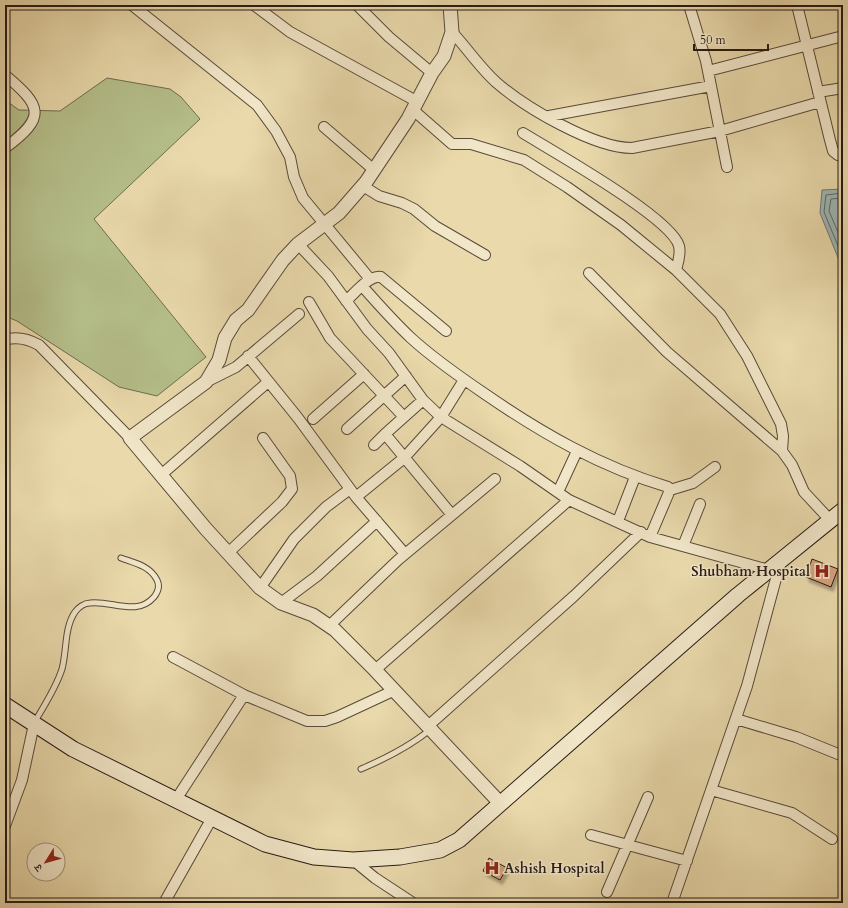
<svg xmlns="http://www.w3.org/2000/svg" width="848" height="908" viewBox="0 0 848 908" font-family="Cardo,'Noto Serif Devanagari',serif">
	<defs>
		<filter id="shadow"><feDropShadow dx="2.5" dy="4.5" stdDeviation="1" flood-color="#0004"/></filter>
	</defs>
	<rect width="100%" height="100%" fill="#e9d9ab"/>
	<filter id="stains"><feTurbulence type="fractalNoise" baseFrequency=".005" numOctaves="4"/><feColorMatrix values="0 0 0 0 .2 0 0 0 0 .09 0 0 0 0 .02 0 0 0 .5 -.17"/></filter>
	<radialGradient id="worn" r=".72"><stop offset=".6" stop-color="#630" stop-opacity="0"/><stop offset="1" stop-color="#630" stop-opacity=".3"/></radialGradient>
	<path fill="#b5bf8a" stroke="#6e6c50" d="M107,78L170,89L181,97L200,119L94,219L206,357L157,396L119,387L17,321L5,316V100L19,110L60,111Z"/>
	<path fill="#9db7b5" stroke="#6d7875" d="M843,189V270L820,213L822,190Z"/>
	<g fill="none" stroke-linecap="round" stroke-linejoin="round">
		<path stroke="#626865" stroke-width="1" d="M843,193L826,195L824,212L843,258
			M843,198L831,199L829,211L843,244"/>
	</g>
	<path fill="#d6a17b" stroke="#261a15" filter="url(#shadow)" d="M812,559L838,569L831,587L806,577Z
		M489,858L507,868L500,880L483,871Z"/>
	<g fill="none" stroke-linecap="round" stroke-linejoin="round">
		<defs>
			<path id="service" d="M34,723C44,706 56,688 62,669C67,651 64,628 75,612C78,608 84,603 90,603C111,600 137,617 154,597C158,592 160,586 157,580C150,566 135,563 121,558
				M361,769C387,758 409,747 431,729"/>
			<path id="minor" d="M132,5L257,105L276,131L290,157L294,177L303,198L370,279
				M254,5L290,32L416,101
				M357,5L389,37L432,73
				M689,5L706,61L727,167
				M797,5L830,140L833,151L838,155H843
				M452,32C467,48 480,68 497,83C526,108 594,148 632,148L720,131L820,102
				M708,71L843,36
				M5,75C42,106 47,117 5,148
				M818,92L843,88
				M412,109L452,144H471L524,160L567,187L621,225L676,270L720,314L747,356L781,424L783,436L782,451
				M549,116L711,86
				M324,127L374,170
				M523,133C552,151 672,218 679,246C681,254 678,263 676,270
				M363,186L379,196L402,203L414,209L435,226L485,255
				M298,244L328,276L367,329L389,353L423,400L441,417L520,466L569,500L375,670
				M589,273L667,352L782,451L792,465L804,492L830,520
				M363,287C378,304 394,322 411,338C434,359 460,377 485,394C543,434 601,467 668,487L670,490L693,483L715,467
				M346,301C355,293 369,275 381,277L446,331
				M309,302L330,338L404,417
				M5,340C17,336 28,339 39,345L130,438
				M248,356L298,418L356,497L405,554
				M206,382L236,367L299,314
				M313,419L364,374
				M347,429L406,376
				M385,434L423,400
				M374,445L385,434L452,515
				M161,475L268,382
				M558,492L577,451
				M356,497L404,458L441,417L464,380
				M569,500L650,537L769,570
				M618,521L635,477
				M650,537L670,490
				M683,546L700,504
				M228,553L282,502L292,489L290,476L263,438
				M260,588L294,539L326,507L350,489
				M281,603L317,576L377,521
				M329,626L398,560L495,479
				M173,657L244,695L307,721H325L337,717L395,690
				M736,719L796,737L843,756
				M428,726L574,596L641,532
				M711,790L792,813L832,839
				M175,801L244,695
				M5,826L22,780L34,724
				M591,835L687,861
				M353,860L375,878L413,903
				M607,892L648,797
				M164,903L212,818
				M672,903L747,686L781,560"/>
			<path id="tertiary" d="M450,5L452,32L444,56L432,73L408,119L366,182L339,213L298,244L283,260L248,310L236,320L225,338L219,360L206,382L130,438L206,529L260,588L281,603L313,615L335,630L375,670L500,803"/>
			<path id="secondary" d="M5,705L73,749L265,844L314,857L353,860L400,857L440,850L459,840L738,595L843,510"/>
		</defs>
		<use href="#service" stroke="#574a3a" stroke-width="7"/>
		<use href="#minor" stroke="#574a3a" stroke-width="12"/>
		<use href="#tertiary" stroke="#574a3a" stroke-width="15"/>
		<use href="#secondary" stroke="#261a15" stroke-width="17"/>
		<use href="#service" stroke="#f1e6c8" stroke-width="5"/>
		<use href="#minor" stroke="#f1e6c8" stroke-width="10"/>
		<use href="#tertiary" stroke="#f1e6c8" stroke-width="13"/>
		<use href="#secondary" stroke="#f1e6c8" stroke-width="15"/>
	</g>
	<defs>
		<symbol id="hospital-bare" viewBox="-9 -9 18 18"><path d="M-5-5h3v3.5h4V-5h3V5h-3V1.5h-4V5h-3Z" fill="#8f2418" stroke="#f1e6c8" stroke-width="2.5" paint-order="stroke"/></symbol>
	</defs>
	<g fill-rule="evenodd">
		<use href="#hospital-bare" x="811" y="560" width="22" height="22"/>
		<use href="#hospital-bare" x="481" y="857" width="22" height="22"/>
	</g>
	<g text-anchor="middle" stroke-width="3" stroke-linejoin="round" paint-order="stroke">
		<g font-size="14" font-weight="bold" fill="#261a15" stroke="#f1e6c8" text-anchor="end">
			<text x="810" y="576">Shubham Hospital</text>
			<text x="504" y="873" text-anchor="start">Ashish Hospital</text>
		</g>
	</g>
	<rect width="848" height="908" fill="none" stroke="#e9d9ab" stroke-width="20"/>
	<rect x="6" y="6" width="836" height="896" fill="none" stroke="#261a15" stroke-width="2"/>
	<rect x="10" y="10" width="828" height="888" fill="none" stroke="#261a15"/>
	<g transform="translate(46 862) rotate(233)"><circle r="19" fill="#f1e6c8" stroke="#a09480"/>
	<path d="M0-3L7 15L0 10L-7 15Z" fill="#8f2418"/>
	<text y="-6" font-size="11" font-weight="bold" text-anchor="middle" fill="#261a15">उ</text>
	</g>
	<path d="M694 44v6h74v-6" fill="none" stroke="#261a15" stroke-width="2"/>
	<text x="700" y="44" font-size="12" fill="#261a15" stroke="#f1e6c8" stroke-width="3" paint-order="stroke">50 m</text>
	<rect width="100%" height="100%" filter="url(#stains)"/>
	<rect width="100%" height="100%" fill="url(#worn)"/>
</svg>
